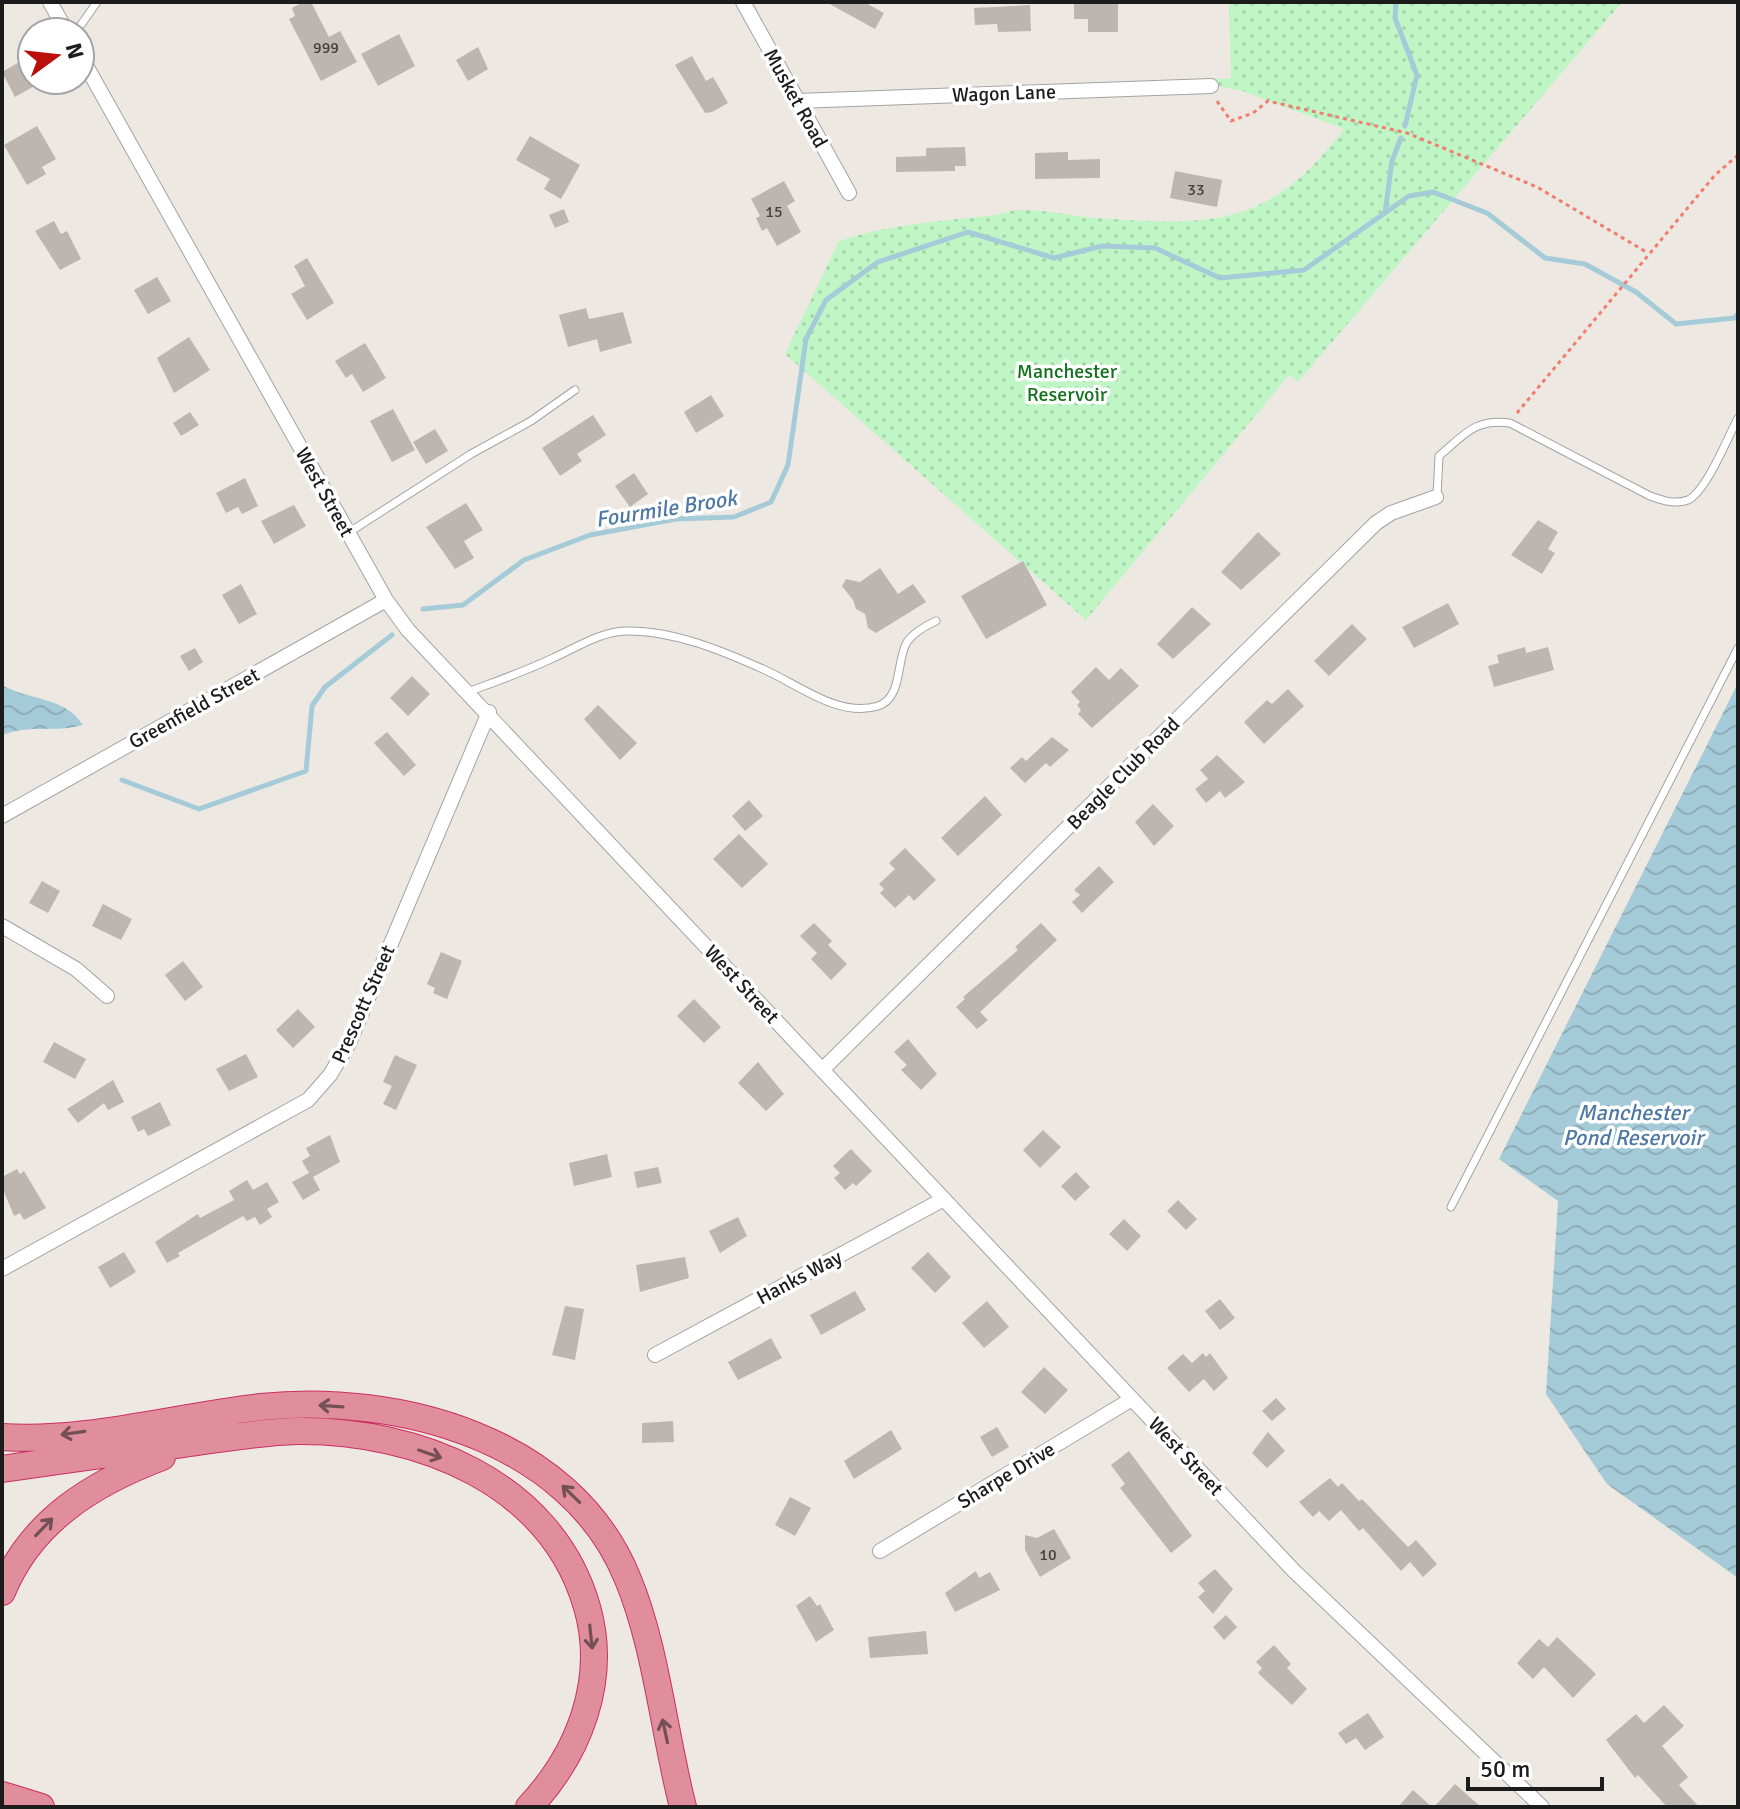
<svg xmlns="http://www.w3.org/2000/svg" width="1740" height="1809" viewBox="0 0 1740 1809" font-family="Signika,sans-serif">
	<defs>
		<pattern id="park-dots" width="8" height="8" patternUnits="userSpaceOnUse" patternTransform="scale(2)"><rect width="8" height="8" fill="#c0f5c5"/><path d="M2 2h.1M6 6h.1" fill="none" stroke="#a4d1a9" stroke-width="1.8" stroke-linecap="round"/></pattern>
		<pattern id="water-waves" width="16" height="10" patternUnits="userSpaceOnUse" patternTransform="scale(2)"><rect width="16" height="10" fill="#a5cbd8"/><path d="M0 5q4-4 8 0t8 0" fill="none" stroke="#8daeb9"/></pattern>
	</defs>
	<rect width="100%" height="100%" fill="#ede9e2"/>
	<path fill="url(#park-dots)" d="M1229,2H1622L1298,382L1289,375L1086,620L785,354L839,241C887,225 938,221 989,216C999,215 1008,211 1018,210C1045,209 1071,216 1097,218C1212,226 1269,228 1344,129L1243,91L1190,81L1231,78Z"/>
	<path fill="url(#water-waves)" d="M1738,683V1578L1607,1484L1546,1394L1558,1201L1499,1159Z
		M2,685C30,701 64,696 83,725C55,733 30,724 2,735Z"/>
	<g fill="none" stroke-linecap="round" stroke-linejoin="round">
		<path stroke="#a5cbd8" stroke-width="5" d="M1396,2L1395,18L1417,75L1405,126
			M1385,213L1392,161L1401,138
			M423,609L463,605L524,560L590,535L676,519L734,517L771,502L788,465L806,339L826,300L878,262L968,232L1054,258L1102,246L1155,248L1220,278L1304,270L1409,196L1433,192L1487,213L1545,258L1585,264L1636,292L1676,324L1734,318L1738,314
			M122,780L199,809L306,771L312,706L325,687L392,635"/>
	</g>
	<path fill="#bdb5af" d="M303,2H311L329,37L340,31L357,62L321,81L289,19L295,16L292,8Z
		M826,2H864L884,13L875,29Z
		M1074,2H1118V32H1088V19H1074Z
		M1030,5L1031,31L998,32L997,24L975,25L974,8Z
		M399,34L415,66L378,86L361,54Z
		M478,47L488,69L468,81L456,60Z
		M692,56L706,81L713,77L728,103L712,112L705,113L675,65Z
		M23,60L27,67L32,64V80L36,85L15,97L2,72Z
		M37,126L56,159L42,167L46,174L27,185L4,145Z
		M530,136L580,165L561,199L544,189L550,179L516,160Z
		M965,147L966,166H955V171L896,172V157L926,156V148Z
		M1068,152V160L1100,159V178L1035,179V153Z
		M1175,171L1222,180L1217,207L1170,198Z
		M784,181L795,201L787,206L801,232L777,246L767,228L762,231L756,218L760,216L751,199Z
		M564,209L569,222L555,228L549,215Z
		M54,221L61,234L67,231L81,259L60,270L35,231Z
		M307,258L334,303L307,320L291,294L305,286L294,266Z
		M157,277L171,301L148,314L134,290Z
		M586,308L589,319L623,312L632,343L600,352L597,339L568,347L559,315Z
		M189,337L210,370L174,393L157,358Z
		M365,343L386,378L363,392L352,374L346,378L335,361Z
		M711,395L724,416L696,433L684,412Z
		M393,409L415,450L392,462L370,421Z
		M190,412L199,425L181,436L173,423Z
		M593,415L606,435L577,454L582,461L560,476L542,448Z
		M435,429L448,451L426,464L413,442Z
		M634,473L648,494L630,507L615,486Z
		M245,478L258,506L242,514L238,507L226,513L216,493Z
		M466,503L483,530L464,541L474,558L455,569L426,527Z
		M294,505L306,526L274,544L261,521Z
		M1538,520L1558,532L1548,549L1555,553L1542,574L1511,555Z
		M1258,532L1281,554L1241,590L1221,572Z
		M1023,561L1047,605L986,639L961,596Z
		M880,568L898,594L913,584L926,602L876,633L868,628L865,614L856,609L853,600L842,586L846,579L860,582Z
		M241,584L257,614L239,624L222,595Z
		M1448,603L1459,624L1414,648L1402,627Z
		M1192,607L1211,624L1173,659L1157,644Z
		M1352,624L1367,639L1329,676L1314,661Z
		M1525,647L1526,653L1548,647L1554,670L1494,687L1488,666L1499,663L1497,655Z
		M195,648L203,662L189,671L180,656Z
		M1096,667L1109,680L1121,668L1139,686L1092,728L1078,714L1081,710L1077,705L1080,702L1071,692Z
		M412,676L430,694L408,716L390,698Z
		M1288,689L1304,706L1264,744L1244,722L1267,700L1272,704Z
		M598,705L637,743L620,760L584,719Z
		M387,732L416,765L404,776L374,743Z
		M1052,737L1069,750L1050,767L1046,763L1025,783L1010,768L1022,757L1026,761Z
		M1217,755L1245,782L1225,798L1220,791L1206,803L1195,789L1208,779L1200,770Z
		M985,796L1002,815L958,856L941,838Z
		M749,800L763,816L745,831L732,816Z
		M1153,804L1174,826L1154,846L1135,822Z
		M739,834L768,864L742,888L713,859Z
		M905,848L936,880L914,901L909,895L895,908L880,893L884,889L879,884L895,869L889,863Z
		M1099,866L1114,882L1082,913L1072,902L1080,895L1074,890Z
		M42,881L60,891L48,913L29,903Z
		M103,904L132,919L121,940L92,926Z
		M814,923L832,941L828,945L847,964L831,980L811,959L817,953L800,936Z
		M1041,923L1057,940L980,1012L988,1020L977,1029L956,1007L965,999L963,997L1018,950L1015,947Z
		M441,952L462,961L447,999L433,993L435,988L427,984Z
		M183,961L203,987L185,1001L165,975Z
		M694,999L721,1027L704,1043L677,1016Z
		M298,1009L315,1027L293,1048L276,1030Z
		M908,1039L937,1074L921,1090L901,1070L907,1065L894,1052Z
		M54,1042L86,1059L75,1079L43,1062Z
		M246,1054L258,1077L229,1091L216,1069Z
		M395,1055L417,1065L396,1110L383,1104L392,1086L383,1082Z
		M758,1062L784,1094L766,1111L738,1083Z
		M113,1080L124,1102L108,1110L104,1103L78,1123L67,1109Z
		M160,1102L171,1125L148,1136L144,1129L138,1132L131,1117Z
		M1043,1130L1061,1147L1040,1168L1023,1150Z
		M330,1135L340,1162L313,1177L320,1190L303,1200L292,1182L309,1173L302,1161L310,1156L306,1148Z
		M851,1149L872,1171L856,1186L853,1183L845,1190L834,1178L840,1173L833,1166Z
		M607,1154L612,1177L574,1186L569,1163Z
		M658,1167L662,1183L637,1188L634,1172Z
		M17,1169L20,1174L24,1171L46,1208L24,1220L20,1213L14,1216L2,1187V1177Z
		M1076,1172L1090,1187L1075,1201L1061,1186Z
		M247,1180L253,1190L267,1182L279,1202L267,1209L272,1217L260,1225L255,1217L247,1221L243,1216L178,1253L180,1256L167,1263L155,1242L198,1214L200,1218L234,1200L229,1191Z
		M1178,1200L1197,1219L1186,1230L1167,1211Z
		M738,1217L747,1236L720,1253L709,1231Z
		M1124,1219L1141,1236L1127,1251L1109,1234Z
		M124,1252L136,1272L110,1288L98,1267Z
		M928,1252L951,1277L935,1293L911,1268Z
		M685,1257L689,1278L640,1292L636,1265Z
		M855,1291L866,1310L821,1335L810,1315Z
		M1220,1299L1235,1318L1220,1330L1205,1311Z
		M987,1301L1009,1327L984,1348L962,1323Z
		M565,1306L584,1309L575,1360L552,1355Z
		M771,1338L782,1358L738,1380L728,1362Z
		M1203,1353L1206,1357L1210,1353L1228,1378L1214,1391L1204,1379L1189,1392L1167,1368L1183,1354L1192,1363Z
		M1044,1367L1068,1390L1045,1414L1021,1392Z
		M1276,1398L1286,1409L1272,1421L1262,1411Z
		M673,1421L674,1442L642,1443V1423Z
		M997,1427L1009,1447L992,1457L980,1437Z
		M891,1430L902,1449L854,1479L844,1461Z
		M1268,1432L1285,1451L1267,1468L1252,1453Z
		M1129,1451L1192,1536L1171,1553L1120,1488L1125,1484L1111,1465Z
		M1330,1478L1338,1487L1342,1483L1359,1501L1362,1499L1408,1547L1416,1540L1437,1564L1423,1577L1410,1562L1401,1571L1363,1528L1359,1531L1341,1510L1329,1521L1319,1511L1313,1517L1299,1502Z
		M790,1497L811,1508L795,1536L775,1525Z
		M1054,1529L1071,1558L1040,1577L1025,1550V1535L1037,1538Z
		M1215,1569L1233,1589L1213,1614L1198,1597L1205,1591L1198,1583Z
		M976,1571L979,1578L990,1572L1000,1590L955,1612L945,1593Z
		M810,1596L817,1606L820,1604L834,1630L816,1642L796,1606Z
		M1226,1615L1237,1627L1224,1640L1213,1627Z
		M926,1631L928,1654L870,1658L868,1637Z
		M1557,1637L1596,1674L1573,1698L1544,1667L1533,1679L1517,1663L1539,1639L1548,1647Z
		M1274,1645L1291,1664L1287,1668L1307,1689L1292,1705L1258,1673L1262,1668L1256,1662Z
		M1664,1705L1684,1726L1662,1746L1688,1777L1679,1785L1699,1807H1667L1638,1775L1635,1778L1606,1740L1636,1714L1644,1723Z
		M1368,1713L1384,1737L1365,1750L1356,1738L1346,1744L1338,1733Z
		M1455,1784L1481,1807H1434Z
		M1413,1790L1432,1807H1398Z"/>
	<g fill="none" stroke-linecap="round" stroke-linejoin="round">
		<defs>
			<path id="service" d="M76,32L97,2
				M1437,496L1439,456C1464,435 1475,418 1510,423L1650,496C1661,500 1675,505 1688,500C1706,492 1728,437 1738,418
				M348,533L471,454L531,421L575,390
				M468,692C497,681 526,671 553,658C578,647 599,632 626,631C673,630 723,651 765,670C799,685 839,718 878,706C903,698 896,660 907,642C914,632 925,626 936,621
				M1451,1207L1738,648"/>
			<path id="minor" d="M50,2L67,32
				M743,2L849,193
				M80,55L386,600L408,630L1294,1571L1542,1807
				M797,101L1211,86
				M2,816L386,600
				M2,926L76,969L107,996
				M822,1070L1376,523L1391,513L1436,497
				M2,1269L308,1100L330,1075L349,1043L489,712
				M655,1355L944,1199
				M880,1551L1132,1399"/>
			<path id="motorway" d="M2,1437C85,1443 178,1416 261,1407C399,1393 570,1439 627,1577C656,1645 664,1734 683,1807
				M2,1469C62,1460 122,1452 183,1444C221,1439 259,1432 297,1431C418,1430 551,1482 587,1607C608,1680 579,1754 529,1807
				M2,1592C31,1521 93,1483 162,1457
				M2,1795L41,1807"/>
		</defs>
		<use href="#service" stroke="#a3a3a3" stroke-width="9"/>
		<use href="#minor" stroke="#a3a3a3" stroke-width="16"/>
		<use href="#motorway" stroke="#cb2e62" stroke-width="28"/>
		<path stroke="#f07e6f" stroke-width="3" stroke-dasharray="4 4" stroke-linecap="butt" d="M1217,101L1231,121L1253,113L1268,101L1407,133L1537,187L1648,253
			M1517,413L1715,175L1738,155"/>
		<use href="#service" stroke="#fff" stroke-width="7"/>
		<use href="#minor" stroke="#fff" stroke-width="14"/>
		<use href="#motorway" stroke="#e08e9c" stroke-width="26"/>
	</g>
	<defs><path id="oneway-shaft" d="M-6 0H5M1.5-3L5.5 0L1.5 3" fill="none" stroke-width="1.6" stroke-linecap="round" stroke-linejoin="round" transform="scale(2)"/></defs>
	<g stroke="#744f56">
		<use href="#oneway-shaft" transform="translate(331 1406) rotate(-176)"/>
		<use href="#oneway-shaft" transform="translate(73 1433) rotate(172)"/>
		<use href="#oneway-shaft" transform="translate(430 1454) rotate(19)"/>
		<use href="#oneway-shaft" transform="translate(571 1494) rotate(-136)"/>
		<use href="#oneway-shaft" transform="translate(44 1527) rotate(-46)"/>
		<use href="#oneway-shaft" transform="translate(591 1637) rotate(84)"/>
		<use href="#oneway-shaft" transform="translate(665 1731) rotate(-102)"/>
	</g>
	<g text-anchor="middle" stroke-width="7" stroke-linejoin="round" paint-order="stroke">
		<g font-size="16" fill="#444241">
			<text x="326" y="53">999</text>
			<text x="1196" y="195">33</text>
			<text x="774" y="217">15</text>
			<text x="1048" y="1560">10</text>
		</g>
		<g font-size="20" fill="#1c1c1c" stroke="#fff">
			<text transform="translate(1004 93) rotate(-2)" y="7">Wagon Lane</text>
			<text transform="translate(796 98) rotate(61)" y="7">Musket Road</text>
			<text transform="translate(325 492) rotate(61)" y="7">West Street</text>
			<text transform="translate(194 708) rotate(-29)" y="7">Greenfield Street</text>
			<text transform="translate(1123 773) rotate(-45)" y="7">Beagle Club Road</text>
			<text transform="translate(742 984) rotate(47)" y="7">West Street</text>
			<text transform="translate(363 1004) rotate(-66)" y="7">Prescott Street</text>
			<text transform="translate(799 1277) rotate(-28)" y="7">Hanks Way</text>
			<text transform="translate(1186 1456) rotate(47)" y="7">West Street</text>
			<text transform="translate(1006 1475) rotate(-31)" y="7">Sharpe Drive</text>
		</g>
		<g font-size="20" fill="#12711b" stroke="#fff">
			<text x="1067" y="378">Manchester<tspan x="1067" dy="23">Reservoir</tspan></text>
		</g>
		<g font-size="22" font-style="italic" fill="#4f78a4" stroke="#fff">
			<text transform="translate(666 508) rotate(-9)" y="8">Fourmile Brook</text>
			<text x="1633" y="1120">Manchester<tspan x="1633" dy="25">Pond Reservoir</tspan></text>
		</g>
	</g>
	<rect width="1740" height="1809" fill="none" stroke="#1c1c1c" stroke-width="8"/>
	<g transform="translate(56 56) rotate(75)"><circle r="38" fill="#ffffff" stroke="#a4a4a4" stroke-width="2"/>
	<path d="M0-6L14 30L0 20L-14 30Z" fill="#bb0f0d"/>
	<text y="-12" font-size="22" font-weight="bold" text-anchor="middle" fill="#1c1c1c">N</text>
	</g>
	<path d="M1468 1777v12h134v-12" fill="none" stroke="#1c1c1c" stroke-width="4"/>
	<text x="1480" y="1777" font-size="24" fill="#1c1c1c" stroke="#ffffff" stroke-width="6" paint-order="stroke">50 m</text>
</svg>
